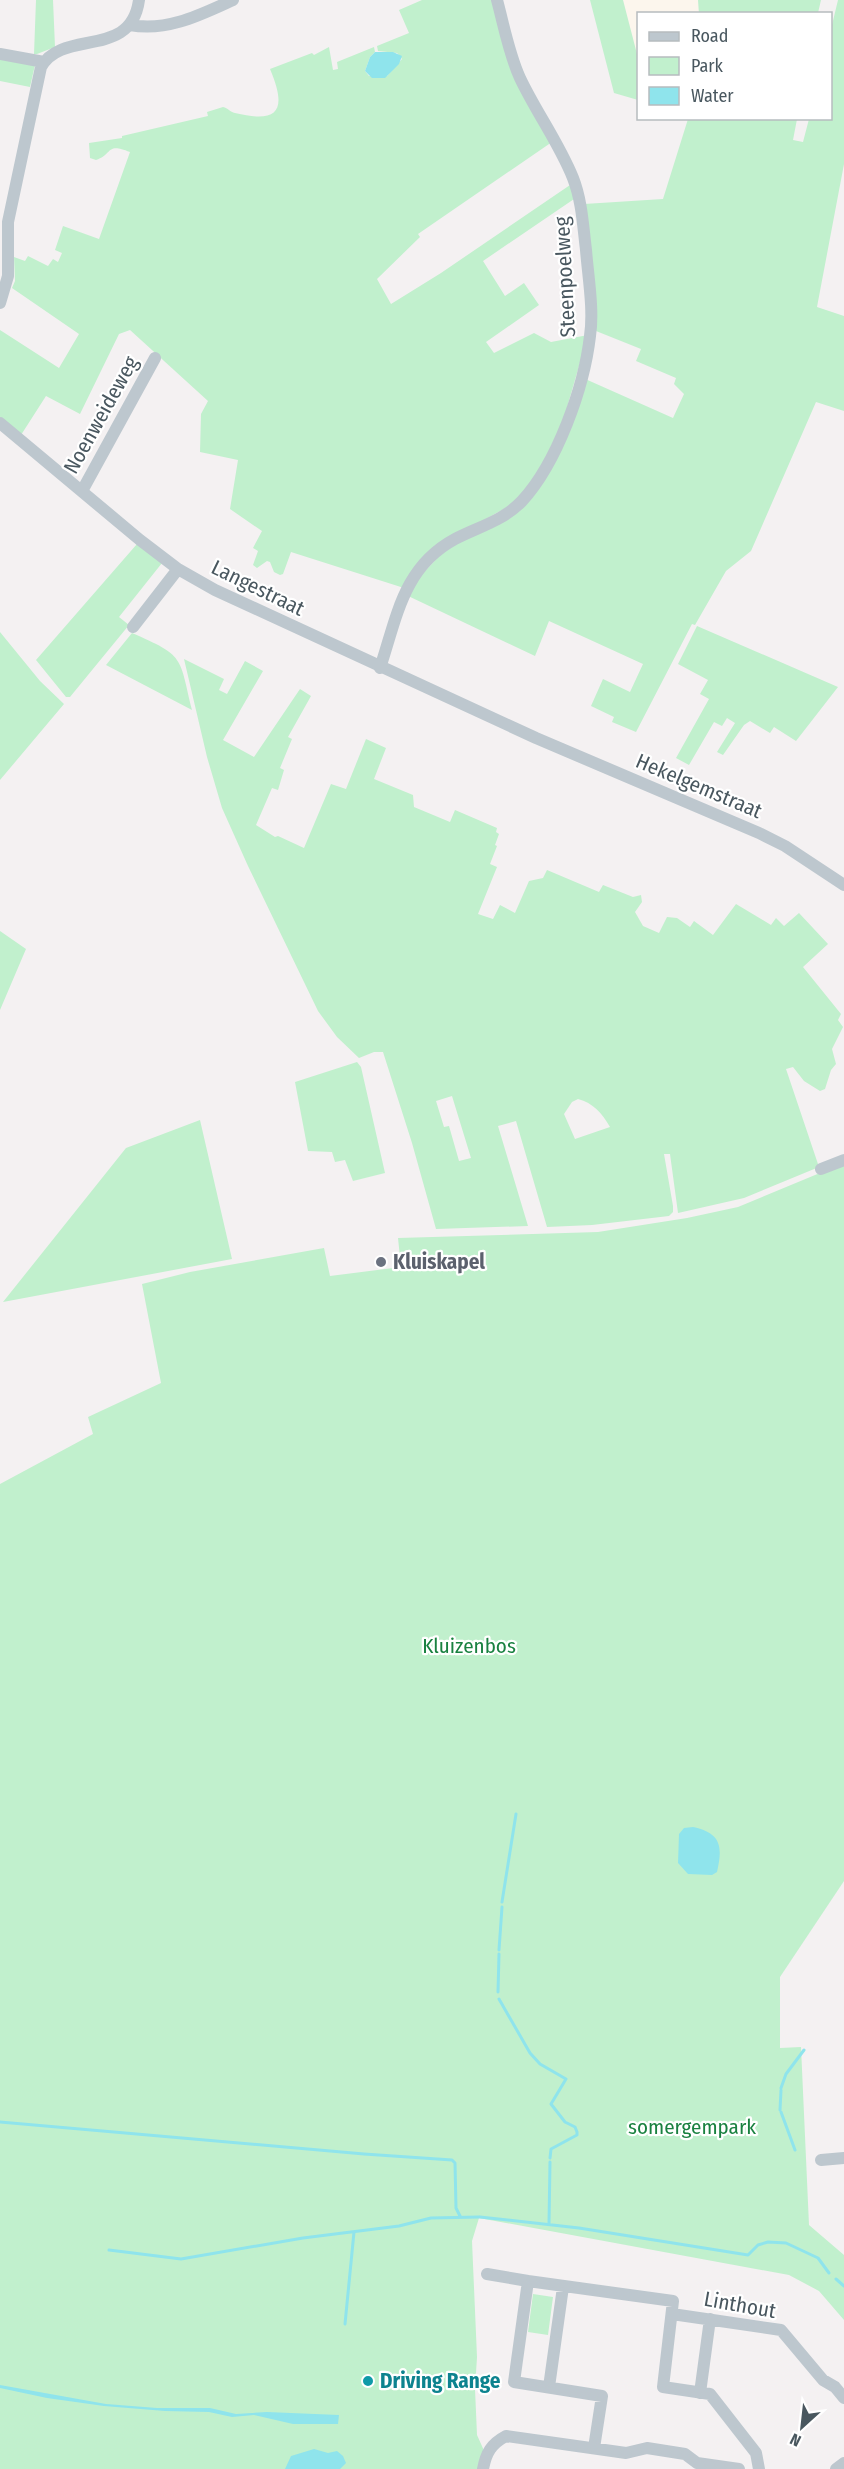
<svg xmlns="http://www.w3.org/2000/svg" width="844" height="2469" viewBox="0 0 844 2469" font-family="'Fira Sans Condensed',sans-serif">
	<rect width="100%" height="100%" fill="#f4f1f2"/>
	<path fill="#fcf6ed" d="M623,0H698L699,13L638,14V58Z"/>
	<path fill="#c1f0cd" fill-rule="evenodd" d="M36,0H53L55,47L37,54H34Z
		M422,0H494L552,142L418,234L420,237L377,279L391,304L441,273L573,183L577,197L483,261L505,296L524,283L539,305L486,342L494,353L534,333L551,342L588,335L557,442L520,500L464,531L404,588L291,552L283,574L280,575L274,572L270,562L267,561L257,568L253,565L258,551L253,548L262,531L230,509L238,460L200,452L201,414L208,401L130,330L119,334L80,414L46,396L21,435L0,417V330L59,368L79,334L12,288L15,281L14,257L25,261L28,256L48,266L53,259L58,262L62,253L55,250L63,226L99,239L130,152C106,142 113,154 96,160L90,158L89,143L122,138V136L208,116L207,112L223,107C228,108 230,112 235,113C280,124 287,109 270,69L312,53L314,55L329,47L333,70L338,69L337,62L374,47L375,52L370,57L365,71L369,76H387L402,59L397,53L378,51L377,46L409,33L399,10Z
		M590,0H623L638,58V100L614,93Z
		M698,0H821L818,13L699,14Z
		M838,0H844V164L817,307L844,316V411L816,402L751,551L726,571L695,625L692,624L636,732L612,722L614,717L591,706L603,679L630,692L643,664L549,621L535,656L406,595L410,587L442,553L526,500L583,378L673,418L684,394L674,384L676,378L636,361L641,349L596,331L584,204L663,199L688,119H797L793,140L803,142L809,119L830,118L831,29Z
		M0,59L35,65L30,87L0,81Z
		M137,544L162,563L119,617L129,625L70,697H66L36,660Z
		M697,626L838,687L796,741L774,727L770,733L750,721L744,725L723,755L717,752L735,723L727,718L722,726L714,722L689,765L676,758L709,699L700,694L708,680L678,664Z
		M0,632L40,681L64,704L0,780Z
		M132,633C185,656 179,656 192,710L106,665Z
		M184,659L224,679L219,690L227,694L245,661L263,671L223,740L254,757L300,689L311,696L288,737L292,739L280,768L284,770L278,790L272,788L256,825L275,837L278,836L304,848L331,784L346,789L366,739L386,748L374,779L413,795L414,807L450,822L455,810L497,828L496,832L499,834L495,845L497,846L490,864L497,867L478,914L493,919L500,905L515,913L529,881L543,878L547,870L599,892L603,885L633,897L641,895L642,902L635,912L643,926L659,933L667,917L677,918L690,927L694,921L713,935L736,904L771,925L776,918L784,926L799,913L828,944L803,967L841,1014L838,1020L843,1027L832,1049L836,1064L831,1070L825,1089L820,1091L804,1081L793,1067L786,1069L819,1167L744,1198L678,1213L670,1154H664L673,1206V1212L669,1216L592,1225L547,1227L516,1121L498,1126L528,1226L436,1229L412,1143L383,1052H374L359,1058L337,1037L318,1011L248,866L222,808L207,757ZM452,1096L471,1158L459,1161L449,1126L444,1127L436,1101ZM578,1099C593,1103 602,1113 610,1127L575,1139L564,1114L572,1102Z
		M0,931L26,949L0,1010Z
		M357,1062L361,1067L385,1173L353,1181L345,1160L335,1162L332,1152L308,1151L295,1082Z
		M200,1120L232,1259L3,1302L126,1148Z
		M844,1163V1881L780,1977V2048L801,2047L809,2225L844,2255V2320L819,2291L789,2275L479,2218L472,2241L477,2357L475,2389L477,2435L486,2455L483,2469H0V1484L93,1434L88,1417L161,1383L142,1284L190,1272L324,1248L330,1276L401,1267L398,1238L598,1232L687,1218L738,1207Z
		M533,2294L553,2297L548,2335L528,2332Z"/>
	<path fill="#8fe4ec" d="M375,52H393L402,56L399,64L385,78H372L365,71L370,57Z
		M693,1827C721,1833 723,1846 717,1872L712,1875L688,1874L678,1863L679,1834L684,1828Z
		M0,2385L106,2404L157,2408H210L236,2414L267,2412L339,2415L338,2424H293L254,2415L232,2417L209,2412L165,2411L104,2406L47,2398L0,2388Z
		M314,2449L328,2453L337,2451L343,2456L346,2463L340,2469H285L291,2456Z"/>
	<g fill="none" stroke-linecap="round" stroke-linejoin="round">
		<path stroke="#8fe4ec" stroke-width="3" d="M502,1902L516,1814
			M499,1950L502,1907
			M498,1992L499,1954
			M499,1999L530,2053L540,2064L566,2079L551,2104L565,2122L575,2127L577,2132V2135L551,2149L550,2158
			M781,2088L786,2074L804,2050
			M780,2110L781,2090
			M781,2112L795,2150
			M0,2122L364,2154L452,2160L455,2163L456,2208L460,2216
			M480,2217L579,2228L748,2255L758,2245L768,2242L786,2243L818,2258L829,2273
			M549,2224L550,2162
			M109,2250L181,2259L303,2238L399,2226L431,2218L479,2217
			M836,2279L844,2286
			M345,2324L354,2232"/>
		<path stroke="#bdc7ce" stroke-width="12" d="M130,25C167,32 200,15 233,0
			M0,54L44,62
			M0,303L8,276V222L41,67C63,28 131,60 139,0
			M0,423L140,540L178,569L215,590L536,738L759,833L785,846L844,885
			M82,491L155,358
			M133,627L178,569
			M380,668C397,617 403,567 455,539C478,527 503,521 522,501C557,463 584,388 590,336C594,310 588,276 586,250C583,226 582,201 573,178C559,143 536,112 520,78C509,54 504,26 497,0
			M821,1169L844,1160
			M821,2160L844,2158
			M487,2274L528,2281
			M672,2314L781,2330L823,2380L835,2387L844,2398
			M549,2387L563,2287
			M700,2393L710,2319
			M594,2448L602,2396L514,2382L528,2281L673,2301L663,2387L710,2394L756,2453L759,2469
			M483,2469C486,2453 491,2444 506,2436L626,2453L647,2448L685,2454L697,2463L739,2469
			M836,2469L844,2463"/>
	</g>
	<circle fill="#6b7280" stroke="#fff" stroke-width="2" cx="381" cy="1262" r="6"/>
	<circle fill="#0f9aa8" stroke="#fff" stroke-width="2" cx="368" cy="2381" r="6"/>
	<g text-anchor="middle" stroke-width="4.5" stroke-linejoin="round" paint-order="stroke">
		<g font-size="21" fill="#49575f" stroke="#fff">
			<text transform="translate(565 277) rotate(-93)" y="7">Steenpoelweg</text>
			<text transform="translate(101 415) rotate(-61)" y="7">Noenweideweg</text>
			<text transform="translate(258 588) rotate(26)" y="7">Langestraat</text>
			<text transform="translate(699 786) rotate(23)" y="7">Hekelgemstraat</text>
			<text transform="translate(740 2305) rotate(10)" y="7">Linthout</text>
		</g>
		<g font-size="21" font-weight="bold" fill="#5b616d" stroke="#fff" text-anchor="start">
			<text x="393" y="1269">Kluiskapel</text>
		</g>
		<g font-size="21" fill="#198140" stroke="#fff">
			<text x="469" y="1653">Kluizenbos</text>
			<text x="692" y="2134">somergempark</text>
		</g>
		<g font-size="21" font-weight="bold" fill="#0d838f" stroke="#fff" text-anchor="start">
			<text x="380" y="2388">Driving Range</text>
		</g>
	</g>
	<rect x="637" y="12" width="195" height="108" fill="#ffffff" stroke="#b6bcbf" stroke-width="1.5"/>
	<rect x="649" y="32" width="30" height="9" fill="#bdc7ce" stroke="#b6bcbf" stroke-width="1.5"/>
	<text x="691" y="42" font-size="18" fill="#49575f">Road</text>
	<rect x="649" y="57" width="30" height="18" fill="#c1f0cd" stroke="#b6bcbf" stroke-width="1.5"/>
	<text x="691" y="72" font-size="18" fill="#49575f">Park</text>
	<rect x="649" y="87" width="30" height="18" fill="#8fe4ec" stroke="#b6bcbf" stroke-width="1.5"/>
	<text x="691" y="102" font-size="18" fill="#49575f">Water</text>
	<g transform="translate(802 2427) rotate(207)" stroke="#ffffff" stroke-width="4.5" paint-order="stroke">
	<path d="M0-4.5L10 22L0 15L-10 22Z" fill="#49575f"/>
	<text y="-9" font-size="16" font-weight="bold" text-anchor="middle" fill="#49575f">N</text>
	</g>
</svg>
